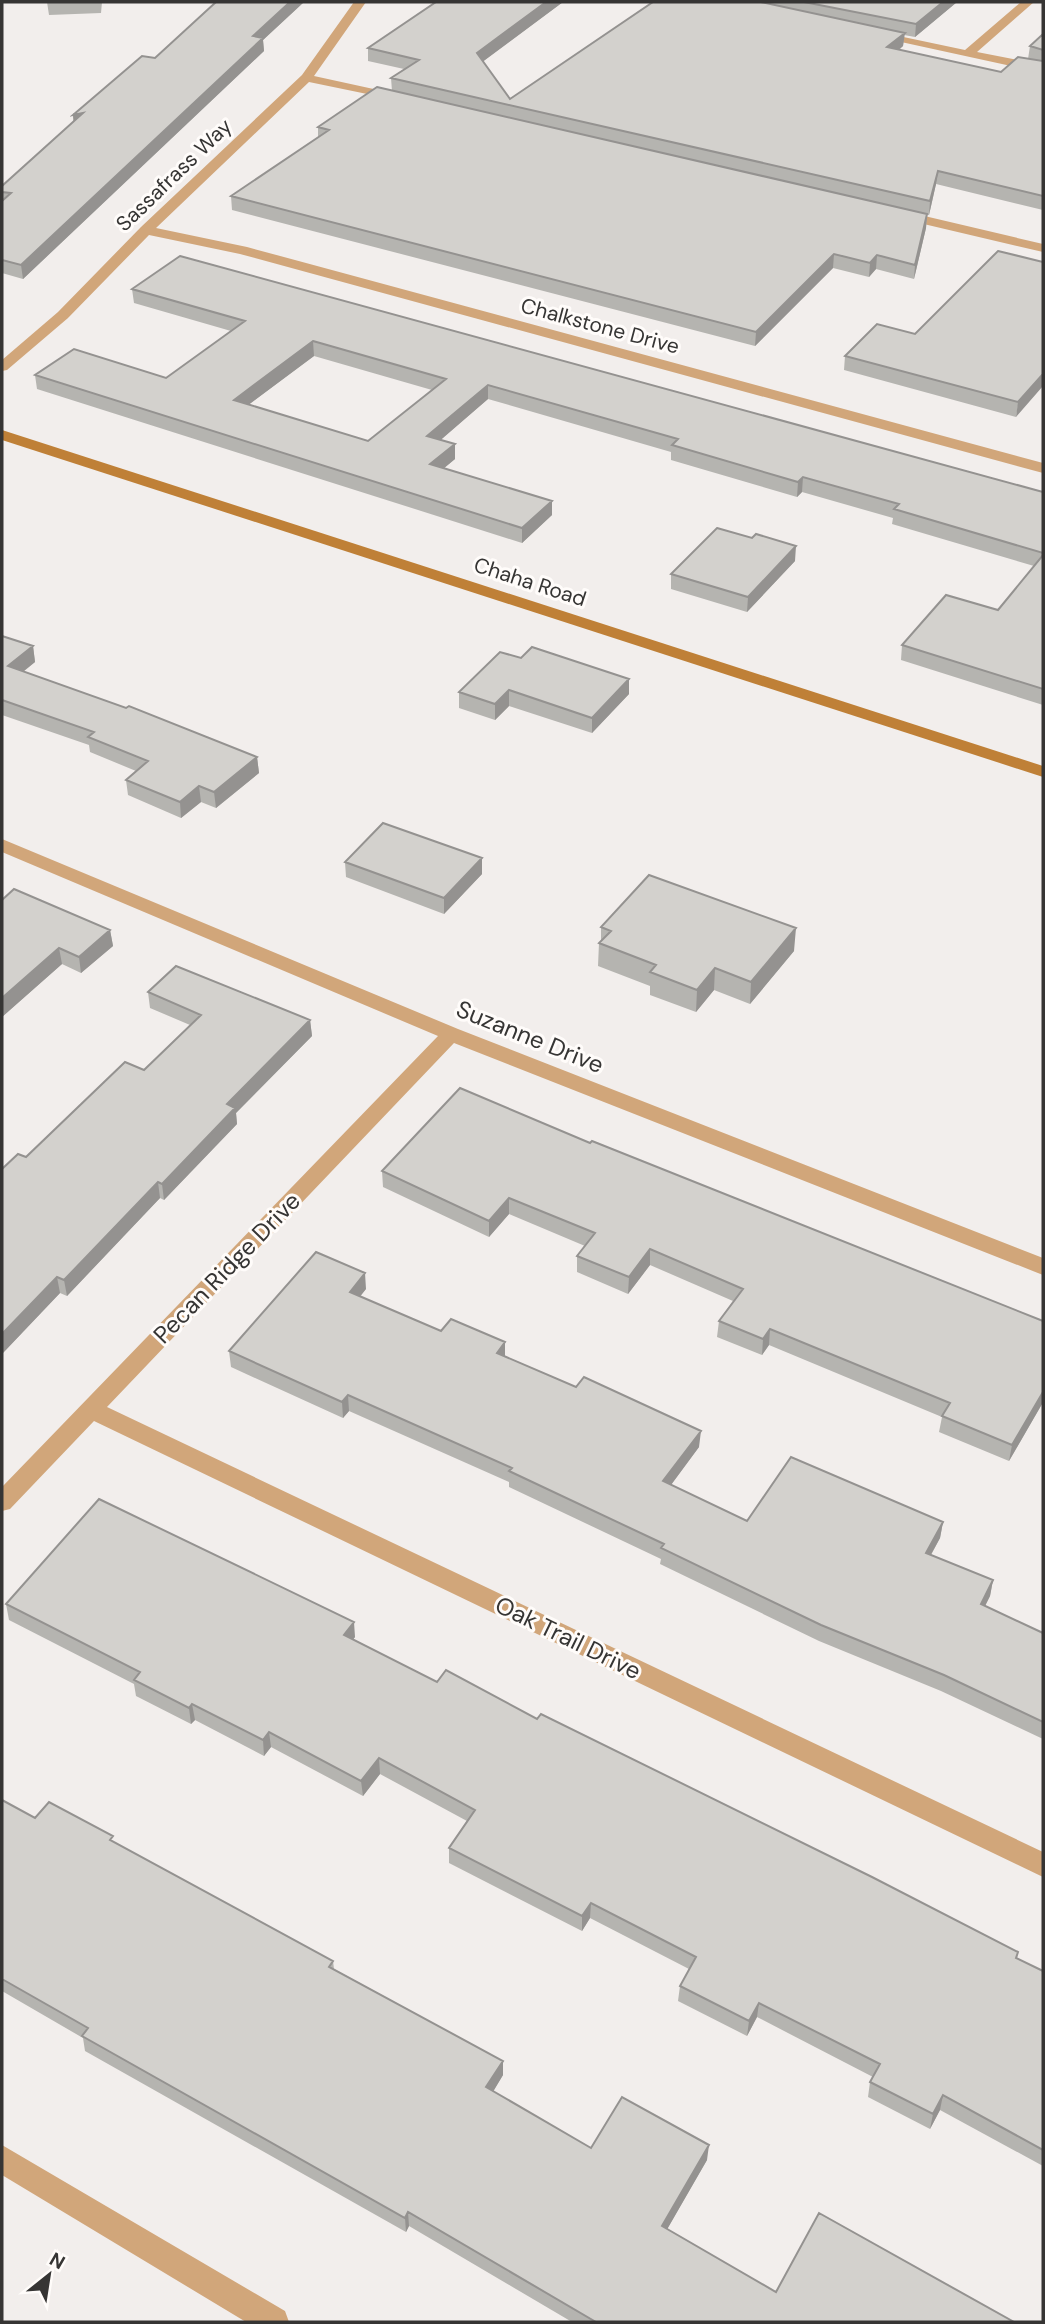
<svg xmlns="http://www.w3.org/2000/svg" width="1045" height="2324" viewBox="0 0 1045 2324" font-family="'DM Sans',sans-serif">
	<rect width="100%" height="100%" fill="#f2eeec"/>
	<g fill="none" stroke-linecap="round" stroke-linejoin="round">
		<path fill="#d1a67a" fill-rule="evenodd" d="M354,2H366L314,76L401,95V101L309,82L156,228L247,247L1043,463V473L240,254L149,235L68,318L7,370L2,371V360L58,312L141,227L302,75Z
			M1021,2H1034L977,52L1043,65V73L869,35L875,31L965,50Z
			M899,210L1043,244V252L894,217V211Z
			M2,839L458,1029L1043,1258V1275L454,1043L107,1407L1043,1852V1877L94,1421L10,1509L2,1511V1487L438,1036L2,852Z
			M2,2145L285,2311L289,2322H246L2,2175Z"/>
		<path fill="#bf8037" fill-rule="evenodd" d="M2,430L1043,766V777L2,440Z"/>
	</g>
	<path fill="#b5b4b0" fill-rule="evenodd" d="M47,2H102L101,13L49,15Z
		M216,2H304L263,40L264,51L23,279L2,273V186L74,121L73,115L155,58Z
		M435,2H563L483,61L510,99L663,2H957L915,37L904,35L903,46L899,50L1001,72L1028,59L1030,46L1043,34V210L936,184L929,215H927L926,228L914,279L876,269L869,277L833,268L755,346L232,210L231,196L318,137V127L392,91L391,78L404,69L368,61V48L436,2Z
		M1043,262L1016,417L844,370L845,356L915,334Z
		M132,289L1043,492V705L901,660L902,645L998,610L1034,566L892,524L893,518L802,492L797,497L671,460V452L488,399L440,440L455,459L444,468L552,515L522,543L37,389L35,375L166,378L231,331L134,303ZM314,356L432,390L368,441L248,405Z
		M795,561L747,612L671,589V574Z
		M2,636L33,646L35,662L23,672L257,757L259,773L216,808L201,802L181,818L128,795L126,780L136,771L90,752L89,745L2,715Z
		M521,658L629,679V694L592,733L509,706L495,720L459,708V692Z
		M482,858V874L444,914L346,877L345,862Z
		M2,900L110,930L113,946L81,973L62,964L2,1017Z
		M601,927L794,951L750,1004L714,990L696,1012L650,995V986L598,966L599,943L601,941Z
		M148,992L310,1020L312,1036L236,1113L237,1124L164,1200L160,1198L67,1296L60,1293L2,1354V1169L26,1157L144,1070L190,1025L150,1008Z
		M590,1143L1043,1321V1404H1042L1009,1461L939,1432L942,1417L769,1345L762,1355L717,1337L719,1321L733,1301L650,1265L628,1294L577,1272V1256L585,1246L509,1214L489,1237L383,1187L382,1171Z
		M366,1289L360,1296L441,1331L505,1356L699,1447L671,1485L747,1521L943,1522L940,1538L931,1555L993,1580L990,1596L985,1606L1043,1633V1739L941,1691L819,1641L660,1564L661,1559L509,1487V1482L349,1411L343,1418L231,1367L229,1351Z
		M6,1604L355,1637L353,1639L437,1682L537,1719L1018,1952L1017,1958L1043,1971V2166L940,2110L930,2129L868,2097L870,2082L873,2077L757,2017L747,2036L678,2001L680,1986L689,1969L590,1918L582,1931L449,1863V1848L467,1821L380,1774L363,1796L271,1747L264,1756L195,1720L191,1724L136,1696L134,1684L9,1620Z
		M2,1800L35,1818L114,1843L333,1961L334,1969L503,2061V2075L493,2091L591,2148L707,2160L667,2229L776,2292L1014,2322H572L409,2226L406,2232L85,2051L83,2038L2,1991Z"/>
	<path fill="#949290" d="M290,2H304L263,40L264,51L23,279L21,265L253,36Z
		M546,2H563L477,66V53Z
		M943,2H957L915,37L916,24Z
		M905,33L903,46L886,60L887,47Z
		M83,113L74,129L73,115Z
		M938,171L936,184L929,215L930,201Z
		M927,214L926,228L914,279L915,265Z
		M834,254L833,268L755,346L756,332Z
		M877,255L876,269L869,277L870,263Z
		M313,341L314,356L235,415L234,400Z
		M1043,374V386L1016,417L1018,402Z
		M488,385V399L428,451L427,436Z
		M455,444V459L431,479L430,464Z
		M803,477L802,492L797,497L798,482Z
		M552,501V515L522,543V528Z
		M796,546L795,561L747,612L748,597Z
		M33,646L35,662L10,682L8,666Z
		M629,679V694L592,733V718Z
		M509,690V706L495,720V704Z
		M257,757L259,773L216,808L214,792Z
		M199,786L201,802L181,818L180,802Z
		M482,858V874L444,914V898Z
		M796,928L794,951L750,1004L751,982Z
		M110,930L113,946L81,973L79,957Z
		M59,948L62,964L2,1017V998Z
		M715,968L714,990L696,1012L697,990Z
		M310,1020L312,1036L236,1113L237,1124L164,1200L162,1184L227,1104Z
		M158,1182L160,1198L67,1296L64,1280Z
		M509,1198V1214L489,1237V1221Z
		M650,1249V1265L628,1294L629,1277Z
		M365,1273L366,1289L351,1308L350,1292Z
		M57,1277L60,1293L2,1354V1334Z
		M770,1329L769,1345L762,1355L763,1339Z
		M505,1342V1359L497,1353Z
		M1043,1392L1042,1404L1009,1461L1012,1445Z
		M348,1395L349,1411L343,1418L342,1402Z
		M701,1431L699,1447L662,1497L663,1481Z
		M943,1522L940,1538L923,1569L926,1553Z
		M993,1580L990,1596L978,1620L981,1604Z
		M354,1622L355,1637L345,1650L344,1635Z
		M192,1704L195,1720L191,1724L189,1708Z
		M269,1732L271,1747L264,1756L263,1740Z
		M379,1758L380,1774L363,1796L361,1781Z
		M591,1903L590,1918L582,1931V1916Z
		M759,2003L757,2017L747,2036L749,2021Z
		M503,2061V2075L487,2102L486,2087Z
		M943,2095L940,2110L930,2129L933,2114Z
		M709,2145L707,2160L661,2240L662,2226Z
		M408,2212L409,2226L406,2232L405,2218Z"/>
	<path fill="#d3d1cd" stroke="#949290" stroke-width="2" fill-rule="evenodd" d="M216,2H290L253,36L263,38L21,265L2,260V201L11,193L2,192V186L83,113L73,115L142,56L155,58Z
		M436,2H546L477,53L510,99L653,2H761L905,33L887,47L1001,72L1018,57L1043,61V196L938,171L930,201L391,78L419,60L368,48Z
		M804,2H943L916,24Z
		M1043,34V50L1030,46Z
		M377,87L927,214L915,265L877,255L870,263L834,254L756,332L231,196L329,130L318,127Z
		M998,251L1043,262V374L1018,402L845,356L877,324L915,334Z
		M180,256L1043,492V553L894,509L899,504L803,477L798,482L672,445L678,439L488,385L427,436L455,444L430,464L552,501L522,528L35,375L74,349L166,378L245,321L132,289ZM313,341L446,379L368,441L234,400Z
		M717,528L752,538L756,534L796,546L748,597L671,574Z
		M1043,555V689L902,645L946,595L998,610Z
		M2,636L33,646L8,666L126,708L129,706L257,757L214,792L199,786L180,802L126,780L148,761L88,737L94,732L2,700Z
		M532,647L629,679L592,718L509,690L495,704L459,692L500,652L521,658Z
		M383,823L482,858L444,898L345,862Z
		M649,875L796,928L751,982L715,968L697,990L650,972L656,965L599,943L611,931L601,927Z
		M14,889L110,930L79,957L59,948L2,998V900Z
		M176,966L310,1020L227,1104L235,1108L162,1184L158,1182L64,1280L57,1277L2,1334V1169L18,1154L26,1157L125,1062L144,1070L201,1015L148,992Z
		M460,1088L590,1143L592,1141L1043,1321V1392L1012,1445L942,1416L950,1403L770,1329L763,1339L719,1321L743,1289L650,1249L629,1277L577,1256L595,1233L509,1198L489,1221L382,1171Z
		M316,1252L365,1273L350,1292L441,1331L451,1319L505,1342L497,1353L576,1387L584,1377L701,1431L663,1481L747,1521L791,1457L943,1522L926,1553L993,1580L981,1604L1043,1633V1722L944,1675L821,1625L661,1548L664,1544L509,1471L512,1468L348,1395L342,1402L229,1351Z
		M99,1499L354,1622L344,1635L437,1682L446,1670L537,1719L541,1714L872,1877L1018,1952L1016,1958L1043,1971V2150L943,2095L933,2114L870,2082L880,2064L759,2003L749,2021L680,1986L696,1957L591,1903L582,1916L449,1848L475,1810L379,1758L361,1781L269,1732L263,1740L192,1704L189,1708L134,1680L140,1672L6,1604Z
		M2,1800L35,1818L49,1802L113,1836L110,1840L333,1961L329,1967L503,2061L486,2087L591,2148L622,2097L709,2145L662,2226L776,2292L819,2213L1014,2322H596L408,2212L405,2218L82,2036L88,2028L2,1979Z"/>
	<g text-anchor="middle" stroke-width="6" stroke-linejoin="round" paint-order="stroke">
		<g font-size="21" fill="#363534" stroke="#fffcfa">
			<text transform="translate(174 175) rotate(-44)" y="7">Sassafrass Way</text>
			<text transform="translate(600 326) rotate(15)" y="7">Chalkstone Drive</text>
			<text transform="translate(530 582) rotate(18)" y="7">Chaha Road</text>
		</g>
		<g font-size="24" fill="#363534" stroke="#fffcfa">
			<text transform="translate(530 1037) rotate(22)" y="8">Suzanne Drive</text>
			<text transform="translate(227 1268) rotate(-46)" y="8">Pecan Ridge Drive</text>
			<text transform="translate(568 1638) rotate(26)" y="8">Oak Trail Drive</text>
		</g>
	</g>
	<rect width="1045" height="2324" fill="none" stroke="#363534" stroke-width="7"/>
	<g transform="translate(49 2275) rotate(30)" stroke="#fffcfa" stroke-width="5" paint-order="stroke">
	<path d="M0-5L12 26L0 18L-12 26Z" fill="#363534"/>
	<text y="-10" font-size="19" font-weight="bold" text-anchor="middle" fill="#363534">N</text>
	</g>
</svg>
